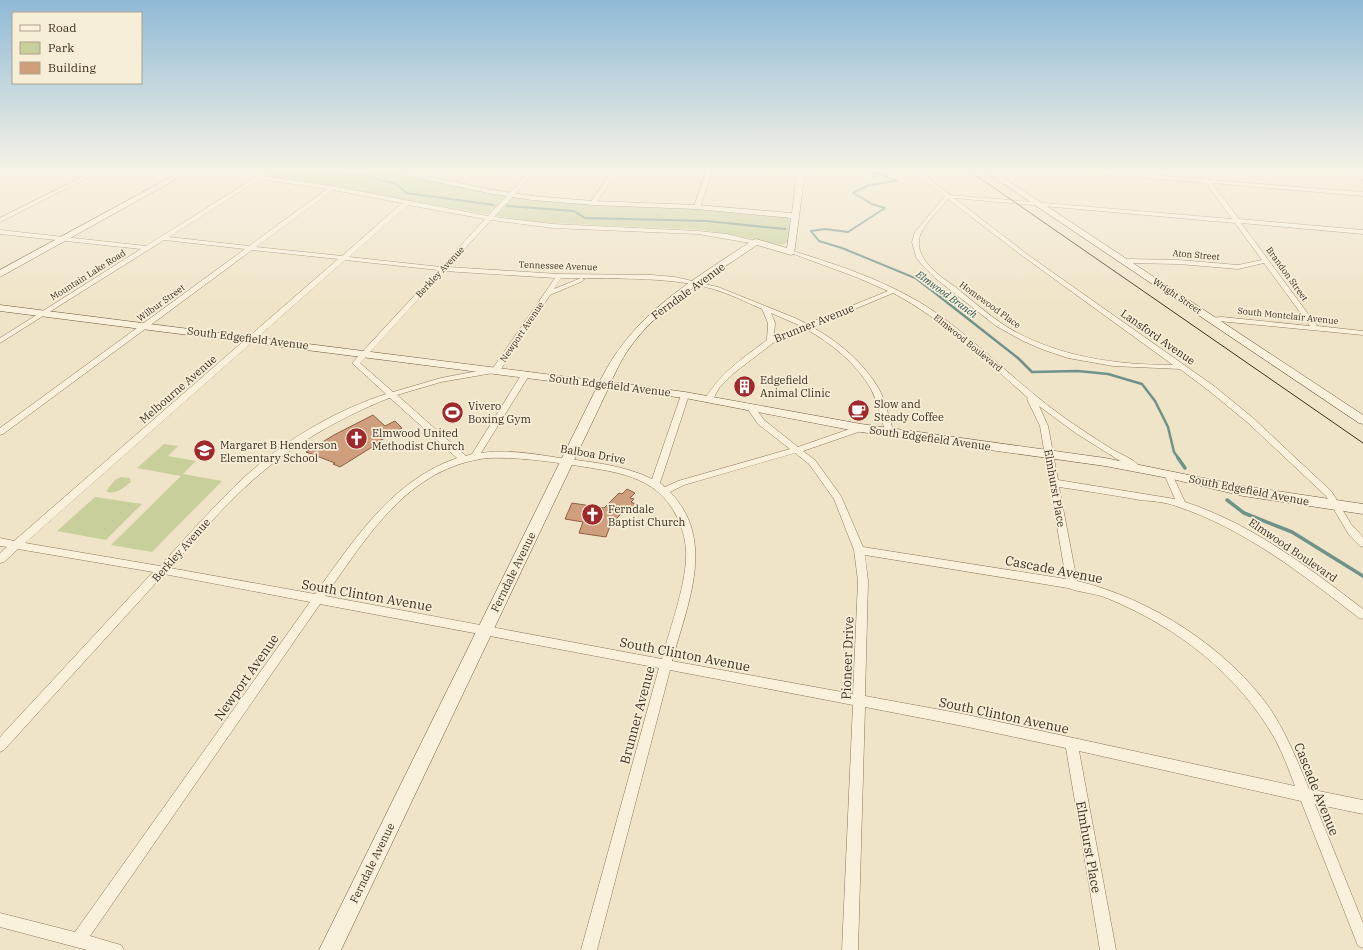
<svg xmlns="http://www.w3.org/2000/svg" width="1363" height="950" viewBox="0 0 1363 950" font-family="'IBM Plex Serif',serif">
	<rect width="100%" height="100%" fill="#f0e4c8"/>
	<path fill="#c9cf9b" d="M271,172H389L496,194L719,210L789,217L790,219L788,243L779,245L739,236L704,230L534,222L266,176Z
		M164,444L178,446L168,456L196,461L181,476L137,468Z
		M183,474L222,481L152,552L111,545Z
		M121,477L130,478L131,482C123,488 115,496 106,491L115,480Z
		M95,497L142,504L106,540L57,531Z"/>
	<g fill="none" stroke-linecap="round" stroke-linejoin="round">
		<path stroke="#6f938a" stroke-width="2" d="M308,172L367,176L396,184L407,193L494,205
			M866,172L879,174L897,181L869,185L853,193L872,204L885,208L848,232L825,229L811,231L819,241L842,248L915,278L940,297
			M507,206L574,211L585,218L706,221L785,229"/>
		<path stroke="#6f938a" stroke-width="2.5" d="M939,296L1018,358L1032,372L1078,371L1108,374L1142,384L1155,401L1168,427L1174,452L1179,459"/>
		<path stroke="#6f938a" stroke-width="3.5" d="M1178,458L1185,468
			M1227,500L1244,513L1292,532L1363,576"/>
	</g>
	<path fill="#cf9f7d" stroke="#8d5f41" d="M742,380L752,382L746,392L736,390Z
		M867,406L869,414H863V415L851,416L849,407Z
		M373,415L385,426L395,421L402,428L376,443L377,444L340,467L333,464L335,463L306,452L334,435Z
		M627,489L635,493L630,498L634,499L631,502L637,505L632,510L626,508L610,526L606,537L579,533L583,522L565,519L572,503L604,508L619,493L622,494Z"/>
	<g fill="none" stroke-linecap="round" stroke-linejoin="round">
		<defs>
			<path id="street" d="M6,172H13L0,178V174Z
				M92,172H99L0,222V218Z
				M264,172H270L264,176L332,186L488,216L529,172H535L494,217L553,224L698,231L727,234L759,242L756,244L698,234L553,228L491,220L448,267L559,274L652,275L675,277L718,287L795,318L807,324L888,291L856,277L788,252L793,251C845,267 898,285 942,317C984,348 1020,386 1062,416C1079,428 1097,440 1115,451C1123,455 1135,460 1140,467L1136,470L1133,469L1077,434L1039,406L1048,426L1058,480L1175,499L1164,474L1168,471L1171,472L1185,502C1252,524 1308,567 1363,609V619L1359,618C1302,574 1245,529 1176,506C1165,502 1152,501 1140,500C1113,495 1086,491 1059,487L1077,581C1150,598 1228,648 1271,710C1287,735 1298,762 1309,789L1363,800V814L1315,804L1363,923V948L1358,946L1301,801L1079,751L1116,950H1100L1066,748L963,726L865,707L858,950H842L853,705L670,670L597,950H581L659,668L320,604L90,936L121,945L124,950H87L0,927V913L75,932L310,602L164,574L4,750L0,752V737L153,572L18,549L4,562L0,563V553L7,547L0,546V538L14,541L338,259L252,250L3,434L0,435V428L245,249L164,240L0,343V338L141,249L0,234V230L146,246ZM260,179L327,189L249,246L169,237ZM333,190L402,203L342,256L256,247ZM408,205L485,219L441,267L349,257ZM345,260L438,270L352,363L386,394C328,413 272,448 229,492C205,516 183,541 160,566L25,543ZM444,271L555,278L493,368L441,378L393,392L360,363ZM561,278H581L554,289ZM582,278C626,279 670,277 713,289C730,294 746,302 762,309L768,323L767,340C743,358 720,373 705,399L709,401H712L719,388L734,373L773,343L806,329C831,343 856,363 871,389C878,402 881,419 886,433L890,436L894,433C889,419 886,402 879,389C864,363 838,341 812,327L893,293C944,320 985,360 1028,398L1027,399L1040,426L1066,579L863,547L841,496L815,460L803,451L864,430L865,428L864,426H858L798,447L764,420L754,406H748L747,408L758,424L790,449L678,481L665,487L660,483L689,395L688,393H685L681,395L652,479C624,465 591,462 560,458C534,454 508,449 481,453L530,374L529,372H523L472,454L466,456L397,395L441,382L499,372L550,295L583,281L584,280ZM771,313L801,326L774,337L775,323ZM389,398H390L457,458C391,481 354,540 315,594L170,568C192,544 213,518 236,496C280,452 332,421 389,398ZM795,453L809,464L834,499L854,550L858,581L853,694L672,661C687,605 717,540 670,492L684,485ZM488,458C517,457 545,461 573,465C614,472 656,474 677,517C682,527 685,538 686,549C688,581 670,627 662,659L325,596C368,536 408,467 488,458ZM865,555L1068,588C1081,593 1096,593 1109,599C1177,627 1238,674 1275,739C1283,754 1289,770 1295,786L963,714L865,696L868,581Z
				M438,172H444L435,180H431V178Z
				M612,172H618L595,204H591L590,203Z
				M706,172H712L700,207L695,208L694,207Z
				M914,172H920L950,195L1232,219L1206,183L1094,174L1091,172H1112L1204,179L1198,172H1204L1209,180L1363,192V196L1212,183L1239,219L1363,230V234L1241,223L1317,326L1363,331V335L1208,320V318L1222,317L1310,326L1264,263L1238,269L1179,264L1124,263L1121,261L1124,259L1179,260L1238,265L1262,260L1235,223L954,198L1028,255L1214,386L1253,418L1332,492L1351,524L1363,537V547L1360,546L1349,535L1326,496L1247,422L1208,390L1180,369L1113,366L1068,358L1044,350L1023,341L996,326L935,278L922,265L916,257L912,242L915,232L945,196ZM948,199L1024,257L1173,365C1116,365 1057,357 1007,327C988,315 972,300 954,286C939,275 917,261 919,240C920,228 940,209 948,199Z
				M1353,172H1359L1363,175V180Z"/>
			<path id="secondary" d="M180,172H189L0,277V270Z
				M395,172H409L493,190L532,196L593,201L697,205L792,213L797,172H805L794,254L791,255L757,245C712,276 660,304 628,350C621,360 616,371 611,382L685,392L861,424L1105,458L1243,486L1363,504V514L1243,496L1168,478L1105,466L861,432L685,398L608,389L341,950H319L597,387L0,311V305L600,381C634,312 692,281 753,240L756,239L787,248L791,218L697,209L593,205L532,200L493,194L399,174Z
				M986,172H995L1363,415V424L1359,423Z"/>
		</defs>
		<use href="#street" stroke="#8d765c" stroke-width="1"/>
		<use href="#secondary" stroke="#6f573f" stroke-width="1"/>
		<use href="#street" fill="#faf1dc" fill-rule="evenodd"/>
		<use href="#secondary" fill="#faf1dc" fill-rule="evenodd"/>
		<path stroke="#3d2e20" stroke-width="1" d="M971,172L1363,443"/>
	</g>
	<linearGradient id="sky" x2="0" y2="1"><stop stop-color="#8fbad6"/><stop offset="0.56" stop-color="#f8f3e6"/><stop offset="1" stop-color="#f8f3e6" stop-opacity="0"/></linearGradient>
	<rect width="1363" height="305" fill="url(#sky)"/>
	<defs>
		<symbol id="building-disc" viewBox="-11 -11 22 22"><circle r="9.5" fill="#9e2a2b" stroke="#f7eed8"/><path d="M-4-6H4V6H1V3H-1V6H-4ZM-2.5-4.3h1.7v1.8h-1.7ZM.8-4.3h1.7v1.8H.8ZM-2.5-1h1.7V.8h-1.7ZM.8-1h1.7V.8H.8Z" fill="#fff"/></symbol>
		<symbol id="cafe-disc" viewBox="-11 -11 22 22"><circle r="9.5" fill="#9e2a2b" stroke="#f7eed8"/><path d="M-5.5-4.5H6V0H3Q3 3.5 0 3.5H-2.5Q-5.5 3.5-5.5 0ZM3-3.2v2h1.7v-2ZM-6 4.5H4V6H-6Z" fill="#fff"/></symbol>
		<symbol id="stadium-disc" viewBox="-11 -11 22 22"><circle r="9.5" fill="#9e2a2b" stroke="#f7eed8"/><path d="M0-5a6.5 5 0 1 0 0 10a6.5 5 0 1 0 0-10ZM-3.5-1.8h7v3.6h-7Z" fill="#fff"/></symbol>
		<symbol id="church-disc" viewBox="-11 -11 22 22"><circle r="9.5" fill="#9e2a2b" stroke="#f7eed8"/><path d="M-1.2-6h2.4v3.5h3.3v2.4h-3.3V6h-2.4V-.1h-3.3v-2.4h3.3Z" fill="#fff"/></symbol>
		<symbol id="school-disc" viewBox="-11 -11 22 22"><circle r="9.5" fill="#9e2a2b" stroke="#f7eed8"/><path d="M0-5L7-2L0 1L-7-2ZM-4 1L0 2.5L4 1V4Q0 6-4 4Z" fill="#fff"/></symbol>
	</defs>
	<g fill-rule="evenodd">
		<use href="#building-disc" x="732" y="374" width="25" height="25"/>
		<use href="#cafe-disc" x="846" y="398" width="25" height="25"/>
		<use href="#stadium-disc" x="440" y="400" width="25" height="25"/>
		<use href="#church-disc" x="344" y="426" width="25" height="25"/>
		<use href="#school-disc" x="192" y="438" width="25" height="25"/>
		<use href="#church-disc" x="580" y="502" width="25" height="25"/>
	</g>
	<g text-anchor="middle" stroke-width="3.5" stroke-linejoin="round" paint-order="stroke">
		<g font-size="9" fill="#3d2e20" stroke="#f7eed8">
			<text transform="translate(1196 255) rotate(5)" y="3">Aton Street</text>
			<text transform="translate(558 266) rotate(2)" y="3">Tennessee Avenue</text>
			<text transform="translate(440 272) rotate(-47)" y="3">Berkley Avenue</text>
			<text transform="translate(1287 274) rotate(54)" y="3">Brandon Street</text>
			<text transform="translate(88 275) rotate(-32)" y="3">Mountain Lake Road</text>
			<text transform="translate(1177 296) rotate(34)" y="3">Wright Street</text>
			<text transform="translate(161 303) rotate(-36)" y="3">Wilbur Street</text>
			<text transform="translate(990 305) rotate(36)" y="3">Homewood Place</text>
			<text transform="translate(1288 316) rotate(6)" y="3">South Montclair Avenue</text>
			<text transform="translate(522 332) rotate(-56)" y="3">Newport Avenue</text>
			<text transform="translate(968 343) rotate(39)" y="3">Elmwood Boulevard</text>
		</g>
		<g font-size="10" font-style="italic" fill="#2f5d5a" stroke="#f7eed8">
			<text transform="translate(947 294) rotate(36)" y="4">Elmwood Branch</text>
		</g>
		<g font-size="11" fill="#3d2e20" stroke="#f7eed8">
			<text transform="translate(688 291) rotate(-36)" y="4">Ferndale Avenue</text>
			<text transform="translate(814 323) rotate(-22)" y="4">Brunner Avenue</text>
			<text transform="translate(1158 337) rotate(35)" y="4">Lansford Avenue</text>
			<text transform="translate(248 338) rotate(7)" y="4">South Edgefield Avenue</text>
			<text transform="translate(610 385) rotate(7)" y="4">South Edgefield Avenue</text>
			<text transform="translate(178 389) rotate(-41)" y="4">Melbourne Avenue</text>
			<text transform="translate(930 438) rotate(8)" y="4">South Edgefield Avenue</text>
			<text transform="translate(593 454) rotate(10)" y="4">Balboa Drive</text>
			<text transform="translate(1055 488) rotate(80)" y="4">Elmhurst Place</text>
			<text transform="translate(1249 490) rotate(11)" y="4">South Edgefield Avenue</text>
			<text transform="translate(181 550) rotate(-48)" y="4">Berkley Avenue</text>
			<text transform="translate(1293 550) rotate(34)" y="4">Elmwood Boulevard</text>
			<text transform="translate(513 572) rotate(-64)" y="4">Ferndale Avenue</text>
			<text transform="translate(372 863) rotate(-64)" y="4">Ferndale Avenue</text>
		</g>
		<g font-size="11" fill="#3d2e20" stroke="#f7eed8" text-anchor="start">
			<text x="760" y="384">Edgefield<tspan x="760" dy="13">Animal Clinic</tspan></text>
			<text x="874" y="408">Slow and<tspan x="874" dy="13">Steady Coffee</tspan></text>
			<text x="468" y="410">Vivero<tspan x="468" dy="13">Boxing Gym</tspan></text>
			<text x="372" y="437">Elmwood United<tspan x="372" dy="13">Methodist Church</tspan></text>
			<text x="220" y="449">Margaret B Henderson<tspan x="220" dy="13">Elementary School</tspan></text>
			<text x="608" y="513">Ferndale<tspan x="608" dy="13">Baptist Church</tspan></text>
		</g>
		<g font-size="13" fill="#3d2e20" stroke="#f7eed8">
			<text transform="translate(1054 569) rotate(11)" y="5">Cascade Avenue</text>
			<text transform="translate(367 595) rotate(10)" y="5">South Clinton Avenue</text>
			<text transform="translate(685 654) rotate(11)" y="5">South Clinton Avenue</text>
			<text transform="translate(847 658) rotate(-88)" y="5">Pioneer Drive</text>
			<text transform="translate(246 677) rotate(-55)" y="5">Newport Avenue</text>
			<text transform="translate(637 715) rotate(-75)" y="5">Brunner Avenue</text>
			<text transform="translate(1004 715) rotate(12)" y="5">South Clinton Avenue</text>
			<text transform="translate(1317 789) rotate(68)" y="5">Cascade Avenue</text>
			<text transform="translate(1089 847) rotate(80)" y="5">Elmhurst Place</text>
		</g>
	</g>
	<rect x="12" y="12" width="130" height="72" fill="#f7eed8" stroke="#ada18e"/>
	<rect x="20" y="25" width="20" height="6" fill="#faf1dc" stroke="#ada18e"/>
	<text x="48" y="32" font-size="12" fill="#3d2e20">Road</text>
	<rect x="20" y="42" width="20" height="12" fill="#c9cf9b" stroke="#ada18e"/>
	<text x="48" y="52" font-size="12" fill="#3d2e20">Park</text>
	<rect x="20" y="62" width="20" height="12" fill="#cf9f7d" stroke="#ada18e"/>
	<text x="48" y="72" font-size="12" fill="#3d2e20">Building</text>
</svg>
